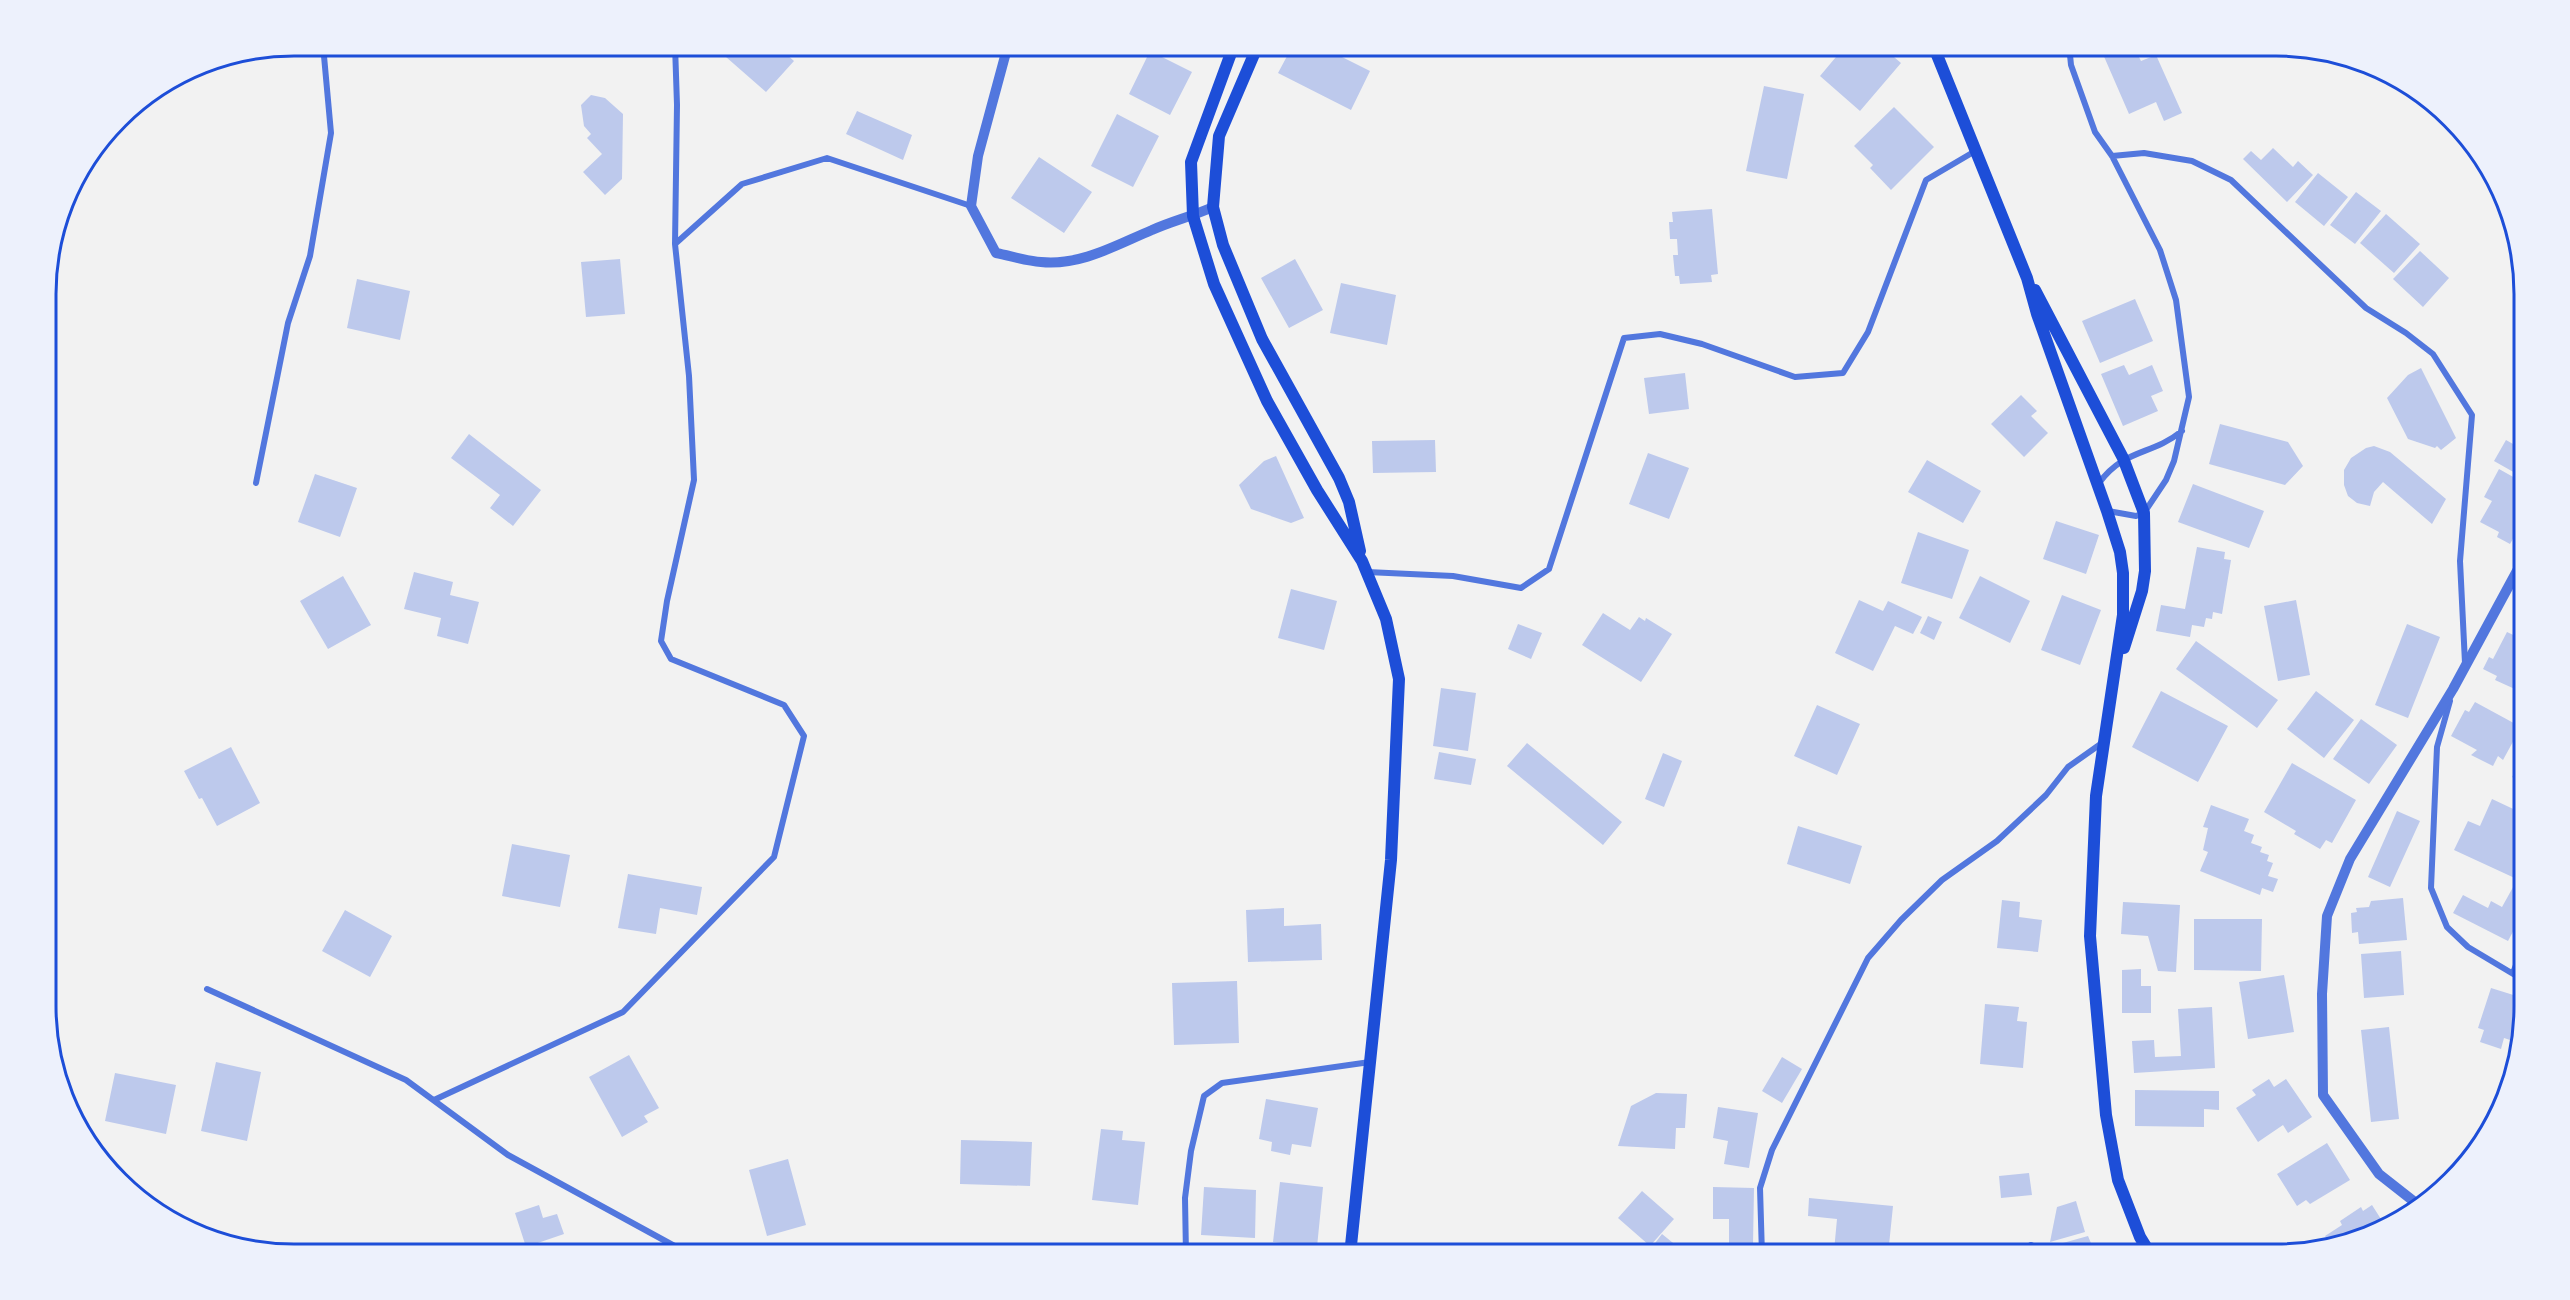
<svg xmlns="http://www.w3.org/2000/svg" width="2570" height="1300" viewBox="0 0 2570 1300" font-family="'Asap Condensed',sans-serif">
	<rect width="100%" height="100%" fill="#f2f2f2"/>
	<path fill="#bdc9ec" d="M737,45H776L794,61L766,92L726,57Z
		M1293,45H1318L1370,71L1351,110L1278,73Z
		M1404,45H1431L1424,57Z
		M1564,45H1598L1593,57Z
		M1720,45H1753L1750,54Z
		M1846,45H1893L1887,51L1901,63L1860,111L1820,76Z
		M2099,45H2133L2141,61L2156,55L2182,113L2164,121L2156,102L2129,114Z
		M1150,51L1192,72L1170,115L1129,94Z
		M1764,86L1804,94L1787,179L1746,171Z
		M591,95L605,98L623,114L622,179L605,195L583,172L602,154L587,138L591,134L584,126L581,105Z
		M1894,107L1934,147L1891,190L1870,168L1873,165L1854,146Z
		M857,111L912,135L903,160L846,134Z
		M1117,114L1159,136L1133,187L1091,166Z
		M2273,148L2293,167L2298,161L2313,175L2287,202L2243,159L2251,151L2261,160Z
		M1039,157L1092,192L1064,233L1011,198Z
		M2318,173L2348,197L2324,226L2295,202Z
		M2356,192L2381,211L2355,244L2330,225Z
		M1712,209L1718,274L1711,275L1712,282L1680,284L1679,276H1675L1673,255H1678L1677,239H1670L1669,222H1673L1672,212Z
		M2386,214L2420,244L2394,273L2360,243Z
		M2420,251L2449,278L2423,307L2393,279Z
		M620,259L625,314L586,317L581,262Z
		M1295,259L1323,310L1289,328L1261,278Z
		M357,279L410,291L400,340L347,328Z
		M1341,283L1396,295L1387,345L1330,333Z
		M2135,299L2153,341L2100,363L2082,321Z
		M2124,365L2129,375L2152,365L2163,391L2151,396L2158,411L2123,426L2101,374Z
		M2421,368L2456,438L2441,450L2437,446L2435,448L2408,439L2387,398L2408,375Z
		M1685,373L1689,409L1649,414L1644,378Z
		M2021,395L2037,411L2031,416L2048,433L2024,457L1991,424Z
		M2220,424L2288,442L2303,466L2285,485L2209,464Z
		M2523,426V454L2524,478L2494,461L2506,440L2513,444Z
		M469,434L541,490L513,526L490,508L500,495L451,458Z
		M1435,440L1436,472L1373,473L1372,441Z
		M2374,446L2390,452L2446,499L2432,524L2383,482L2374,492L2370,506L2357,503L2348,496L2344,485V470L2351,458L2366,448Z
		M1648,453L1689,468L1669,519L1629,504Z
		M1276,456L1304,518L1291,523L1251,509L1239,485L1264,461Z
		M1927,460L1981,491L1963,523L1908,492Z
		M2499,469L2524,483V502L2518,512L2524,516V520L2510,544L2497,537L2499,532L2480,522L2492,501L2484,497Z
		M315,474L357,488L340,537L298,522Z
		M2193,484L2264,511L2249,548L2178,522Z
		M2056,521L2099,535L2086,574L2043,559Z
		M1918,532L1969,550L1952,599L1901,583Z
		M2197,547L2225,552L2224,559L2231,560L2222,614L2213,612L2212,619L2206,618L2204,627L2192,625L2190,637L2156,631L2161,605L2185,609Z
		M414,572L453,582L450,595L479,602L468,644L437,636L441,618L404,609Z
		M343,576L371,625L328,649L300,601Z
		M1980,576L2030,601L2010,643L1959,618Z
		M1291,589L1337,601L1324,650L1278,638Z
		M2062,595L2101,610L2080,665L2041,650Z
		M1859,600L1883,611L1888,601L1922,617L1913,634L1895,626L1873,671L1835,653Z
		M2296,600L2310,675L2278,681L2264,606Z
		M1603,613L1630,630L1639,617L1645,621L1646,618L1672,634L1641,682L1582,645Z
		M1928,616L1942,622L1934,640L1920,633Z
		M1518,624L1542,633L1531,659L1508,649Z
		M2407,624L2440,637L2408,718L2375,705Z
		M2507,632L2524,640V676L2517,690L2495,680L2497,676L2483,669L2489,657L2493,659Z
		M2196,641L2278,700L2257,728L2176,669Z
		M1441,688L1476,693L1468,751L1433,746Z
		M2161,691L2228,726L2198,782L2132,747Z
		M2316,691L2354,720L2324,758L2287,729Z
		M2475,702L2521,727L2503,760L2498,756L2493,766L2471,755L2477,750L2451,736L2465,710L2469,712Z
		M1817,705L1860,724L1837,775L1794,756Z
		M2361,719L2397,745L2369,784L2333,759Z
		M1527,743L1622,822L1603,845L1507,766Z
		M231,747L260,803L217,826L202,798L199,799L184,771Z
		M1439,752L1476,759L1471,785L1434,779Z
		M1663,753L1682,761L1664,807L1645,799Z
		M2524,756V784L2512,777Z
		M2292,763L2356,800L2332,843L2326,840L2320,849L2294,834L2296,831L2264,812Z
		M2492,799L2524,814L2525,869L2519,880L2454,850L2468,821L2480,826Z
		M2211,805L2249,819L2244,831L2254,835L2251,843L2262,847L2260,852L2269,855L2267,861L2273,863L2268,876L2278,879L2273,892L2262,888L2260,895L2200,871L2208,852L2203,850L2208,828L2203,827Z
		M2397,811L2420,821L2390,887L2368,877Z
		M1798,826L1862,846L1850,884L1787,864Z
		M512,844L570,855L560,907L502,896Z
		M628,874L702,887L697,915L660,908L656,934L618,928Z
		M2517,880L2525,884V909L2508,941L2453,913L2463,895L2488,908L2491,901L2502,907Z
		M2403,898L2407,940L2359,944L2358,932L2352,933L2351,913L2357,912L2356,908L2369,907L2371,901Z
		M2002,900L2020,902L2019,917L2042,920L2038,952L1997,948Z
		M2123,902L2180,905L2176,972L2158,971L2148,936L2121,934Z
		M1284,908V926L1321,924L1322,960L1248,962L1246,910Z
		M345,910L392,936L370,977L322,951Z
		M2194,919H2262L2261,971L2194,970Z
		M2401,951L2404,995L2364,998L2361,954Z
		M2141,969V986H2151V1013H2122V970Z
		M2284,975L2294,1032L2248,1039L2239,982Z
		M1237,981L1239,1043L1174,1045L1172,983Z
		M2491,988L2523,998L2510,1040L2504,1038L2501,1049L2480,1042L2484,1030L2478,1028Z
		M1985,1004L2019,1007L2017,1021L2027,1022L2023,1068L1980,1064Z
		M2212,1007L2215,1068L2134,1073L2132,1041L2154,1040L2155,1057L2181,1056L2178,1009Z
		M2389,1027L2399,1119L2371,1122L2361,1030Z
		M629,1055L659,1108L644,1116L648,1122L622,1137L589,1077Z
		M1782,1057L1802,1069L1782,1103L1762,1091Z
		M216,1062L261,1072L247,1141L201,1131Z
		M115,1073L176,1085L166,1134L105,1121Z
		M2269,1079L2274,1087L2286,1079L2312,1117L2288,1133L2283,1125L2258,1142L2236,1108L2256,1095L2252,1090Z
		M2135,1090L2219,1091V1110L2204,1109V1127L2135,1126Z
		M1656,1093L1687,1094L1685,1128H1676L1675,1149L1618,1146L1631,1106Z
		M1266,1099L1318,1108L1311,1147L1292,1144L1290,1155L1271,1151L1272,1142L1259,1139Z
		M1718,1107L1758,1113L1749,1168L1724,1164L1728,1141L1713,1138Z
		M1101,1129L1123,1131L1122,1140L1145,1142L1138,1205L1092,1200Z
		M961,1140L1032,1142L1030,1186L960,1184Z
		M2327,1143L2350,1180L2310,1204L2306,1200L2297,1206L2277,1174Z
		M788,1159L806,1225L767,1236L749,1170Z
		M2029,1173L2032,1195L2001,1198L1999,1176Z
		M1280,1182L1323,1187L1317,1247L1273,1242Z
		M1204,1187L1256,1190L1255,1238L1201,1235Z
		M1713,1187L1754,1188L1753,1245L1729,1244V1219H1713Z
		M1642,1191L1674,1219L1650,1246L1618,1218Z
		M1809,1198L1893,1206L1888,1255L1834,1251L1837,1219L1808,1216Z
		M2076,1201L2085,1232L2050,1242L2057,1207Z
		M539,1205L543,1218L557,1214L564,1234L526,1247L515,1213Z
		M2372,1205L2386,1227L2357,1242L2332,1247L2325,1236L2342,1225L2340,1221L2361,1207L2363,1211Z
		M1662,1234L1688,1255H1646Z
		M2088,1236L2096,1255H2048L2045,1248Z
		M2022,1249L2023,1255H1985V1253Z"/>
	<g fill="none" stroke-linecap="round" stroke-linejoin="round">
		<path stroke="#5277de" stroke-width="6" d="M675,45L677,105L675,244L742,184L827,158L971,206
			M2069,45L2071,65L2095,132L2112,156L2160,250L2176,300L2189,397L2174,461L2166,480L2144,513L2136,516L2108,511
			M2112,156L2144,153L2192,161L2231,180L2366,308L2406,333L2433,354L2472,415L2460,561L2465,663
			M256,483L288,323L310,256L331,133L323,45
			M2099,483C2125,448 2151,456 2182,431
			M1367,572L1453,576L1521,588L1549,569L1624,338L1660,334L1702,344L1795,377L1843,373L1868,332L1926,180L1977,150
			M2450,701L2437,747L2431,888L2447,927L2468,947L2525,981
			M2513,973L2525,941
			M207,989L406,1080L508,1155L691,1255
			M434,1100L623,1012L774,857L804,736L784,705L671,659L661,641L667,601L694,480L689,376L675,244
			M2031,1245L2032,1255
			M1186,1255L1185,1198L1191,1151L1204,1096L1222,1083L1370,1062
			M1762,1255L1760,1188L1772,1150L1868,958L1901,920L1942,880L1997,841L2046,795L2068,767L2102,743"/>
		<path stroke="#5277de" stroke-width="10" d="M1008,45L978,156L971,206L996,253C1011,256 1026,261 1041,262C1081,266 1116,245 1152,230C1172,221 1193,216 1213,207
			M2421,1207L2379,1174L2323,1095L2322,994L2327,916L2350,859L2453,689L2524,558"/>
		<path stroke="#1d4ed8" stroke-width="12" d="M1234,45L1191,162L1193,216L1214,284L1267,401L1317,490L1362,561L1386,619L1399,679L1391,860L1350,1255
			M1258,45L1219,136L1213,207L1223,245L1262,339L1339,478L1349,502L1360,551
			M1933,45L2027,278L2037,314L2107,511L2120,552L2123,573V615L2096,796L2090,936L2106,1115L2118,1180L2140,1237L2151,1255
			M2035,290L2123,458L2144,513L2145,571L2142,591L2124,648"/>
	</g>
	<path d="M0 0H2570V1300H0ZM294 56H2276A238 238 0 0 1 2514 294V1006A238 238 0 0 1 2276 1244H294A238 238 0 0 1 56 1006V294A238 238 0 0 1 294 56Z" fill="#edf1fc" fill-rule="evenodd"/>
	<path fill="none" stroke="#1d4ed8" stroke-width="3" d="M294 56H2276A238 238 0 0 1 2514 294V1006A238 238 0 0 1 2276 1244H294A238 238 0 0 1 56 1006V294A238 238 0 0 1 294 56Z"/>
</svg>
